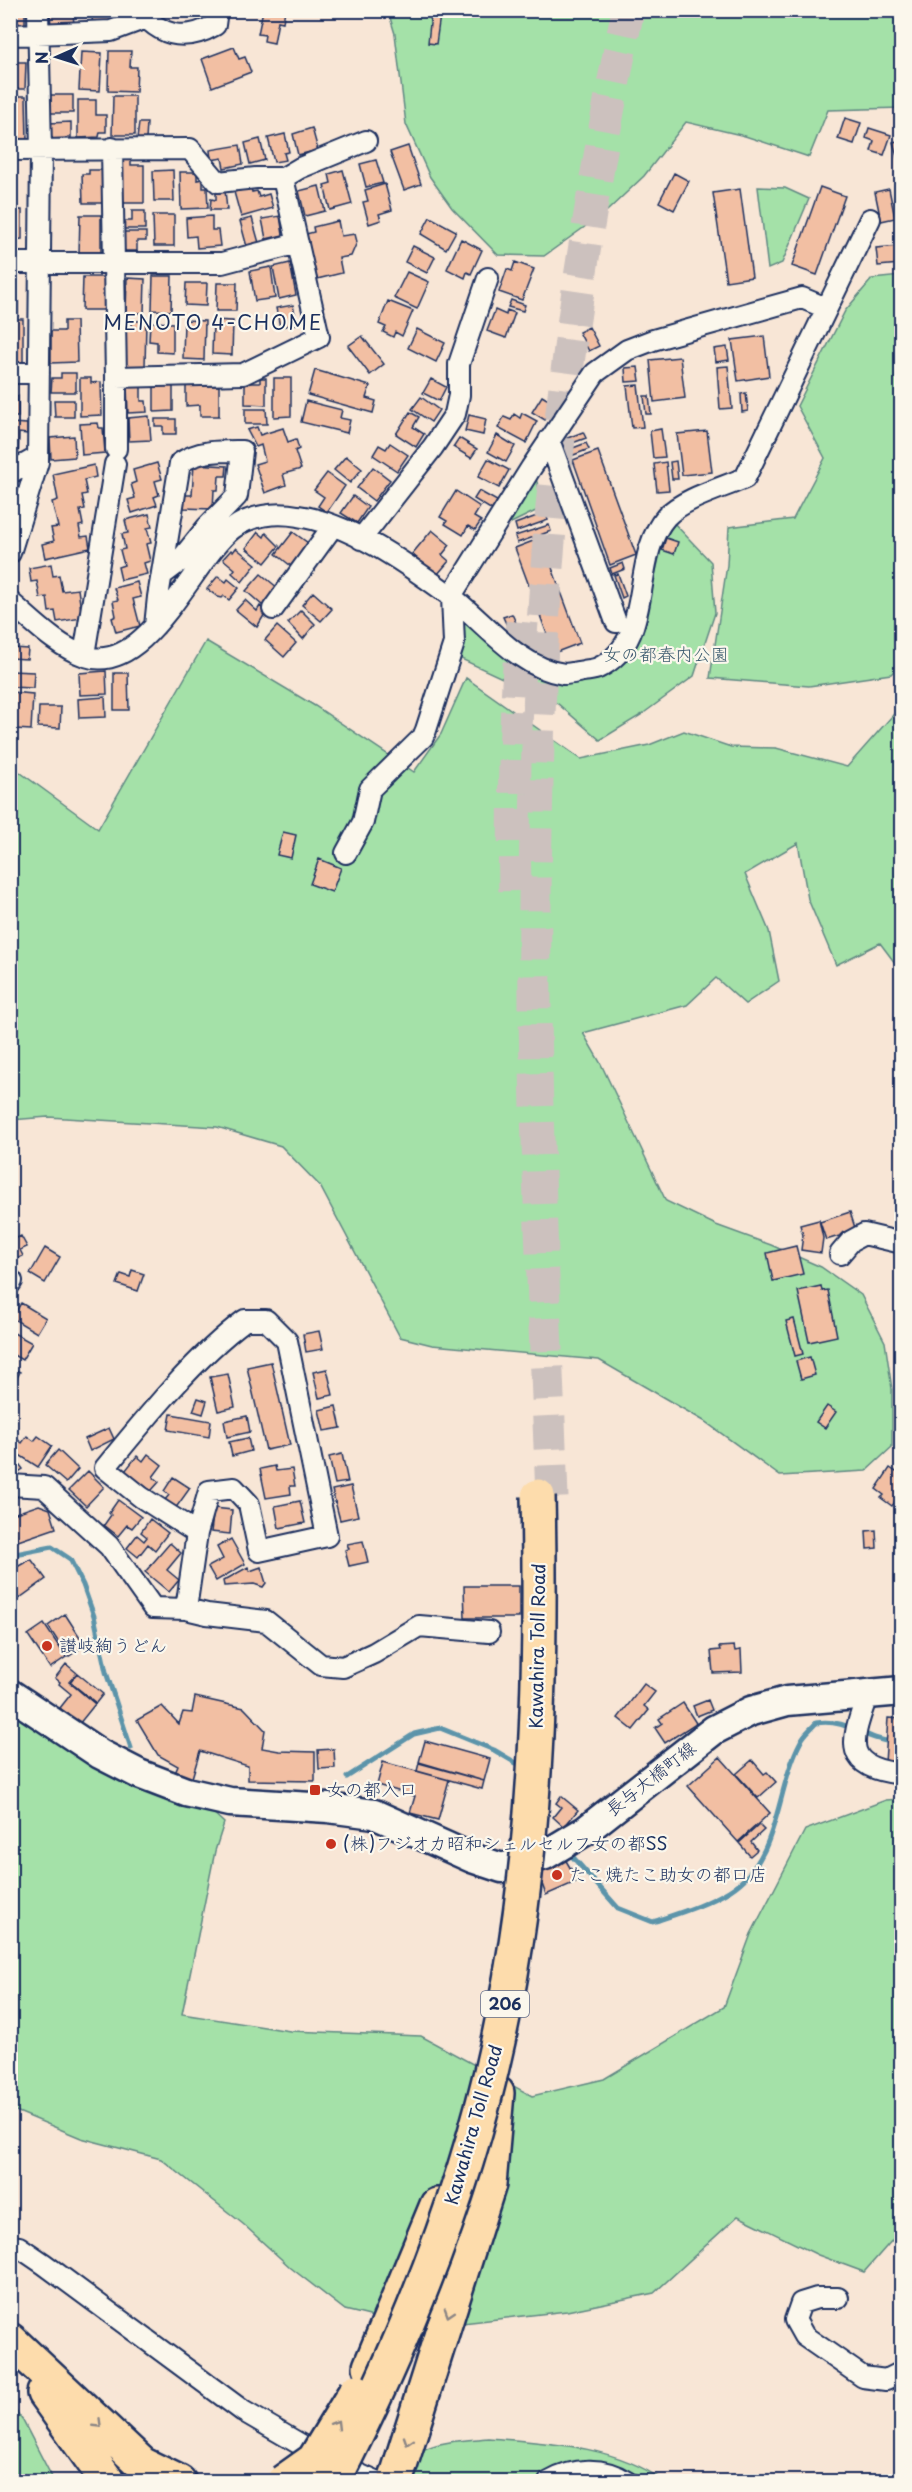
<svg xmlns="http://www.w3.org/2000/svg" width="912" height="2492" viewBox="0 0 912 2492" font-family="'Playpen Sans','Klee One',sans-serif">
	<rect width="100%" height="100%" fill="#f8e6d6"/>
	<filter id="ink" filterUnits="userSpaceOnUse"><feTurbulence type="fractalNoise" baseFrequency=".0167" numOctaves="2"/><feDisplacementMap in="SourceGraphic" scale="12" xChannelSelector="R" yChannelSelector="G"/><feConvolveMatrix kernelMatrix="1 2 1 2 8 2 1 2 1" color-interpolation-filters="sRGB"/></filter>
	<g filter="url(#ink)">
		<path fill="#a4e1a8" stroke="#608883" stroke-width="1.5" d="M388,11H901V108L828,110L809,157L745,136L686,122L644,176L607,211L544,256L498,255L452,208L430,177L406,124L395,34Z
			M758,187L785,188L809,199L782,263L768,269Z
			M901,276V664L891,674L809,686L710,678L727,565L729,527L793,519L825,458L797,406L845,311L872,279Z
			M535,475L544,507L509,524Z
			M672,521L711,562L715,613L694,676L641,715L600,740L558,704L459,658L465,644L461,617L526,670L626,656L646,615L665,532Z
			M206,641L315,706L414,772L441,734L466,678L581,759L649,745L684,731L731,747L776,748L847,767L901,706V971L880,943L836,965L808,899L798,843L745,874L769,931L779,981L745,1004L716,978L687,1005L583,1033L601,1064L666,1201L716,1225L771,1245L821,1267L861,1295L885,1342L892,1389V1447L866,1471L780,1476L704,1421L599,1360L432,1345L400,1337L320,1186L281,1146L217,1127L48,1117L11,1120V771L14,768L98,829Z
			M10,1706L190,1791L224,1823L215,1851L182,2014L290,2031L421,2036L532,2096L604,2079L724,2007L751,1934L805,1830L886,1800L901,1799V2230L864,2272L818,2255L738,2216L654,2293L567,2311L419,2328L345,2310L291,2268L243,2224L161,2159L81,2138L11,2109Z
			M10,2403L23,2421L54,2481H11Z
			M488,2438C549,2443 613,2445 664,2481L395,2482C409,2440 452,2442 488,2438Z"/>
		<g fill="none" stroke-linecap="round" stroke-linejoin="round">
			<path stroke="#5b94aa" stroke-width="5" d="M10,1555L52,1547L70,1559L83,1585L94,1616L106,1672L131,1748
				M347,1777L414,1734L440,1728L494,1750L516,1763
				M571,1855L618,1908L653,1922C679,1913 706,1905 729,1891C781,1859 775,1789 801,1741C804,1734 811,1729 816,1723C849,1718 864,1740 893,1742"/>
		</g>
		<path fill="#f2bfa3" stroke="#1b2f5e" stroke-width="1.5" d="M10,10H25V24H10Z
			M50,10H73L74,27L51,28Z
			M91,10H112L114,23L93,25Z
			M263,10H285L283,22L278,21L274,43L264,41L265,35L258,34Z
			M431,14L440,15L436,44L428,43Z
			M10,45H16V62H26L25,89H10Z
			M234,47L239,59L245,57L251,72L212,87L202,59Z
			M109,51H131L130,67H137L136,92L108,91Z
			M81,52L102,53L100,91L79,90Z
			M50,95H73V113H50Z
			M10,96H26L27,142H10Z
			M113,96H135V135H112Z
			M78,100H96V115H106V132H100L99,137L78,138Z
			M845,118L861,123L854,144L838,139Z
			M71,122V138L49,139V123Z
			M139,123H147L146,140L137,139Z
			M312,128L318,150L298,155L293,134Z
			M869,128L891,135L884,155L871,151L874,141L866,138Z
			M285,134L289,152L284,153L286,160L274,162L268,138Z
			M260,139L265,160L250,164L245,143Z
			M902,140V167H900L893,142Z
			M240,145L243,164L224,168L222,158L211,160L210,150Z
			M408,146L421,184L404,190L390,152Z
			M131,158V165H144V203H123V159Z
			M376,160L383,183L366,187L360,164Z
			M89,170H102V203H83L82,174H89Z
			M173,170L174,201H154L153,171Z
			M343,170L352,204L330,210L324,185L331,183L329,174Z
			M180,172H197V180L203,179V188H207L208,208L181,209Z
			M674,173L689,181L674,210L659,202Z
			M385,184L392,210L379,214L381,220L369,224L363,202L368,201L365,190Z
			M319,186L325,211L305,216L299,191Z
			M820,187L845,196L817,275L792,266Z
			M251,188L252,192L257,191L259,197L269,194L273,208L241,217L234,192Z
			M740,189L752,277L726,281L713,193Z
			M889,189L895,218L881,221L875,192Z
			M225,190L227,210H210L211,199L216,200V191Z
			M10,210H22V239L10,240Z
			M132,211H145V229H122V221H132Z
			M80,215H101V254H79Z
			M153,215H174V246H154Z
			M212,216V230H218L220,246L197,248L196,236L187,237L186,218Z
			M280,216L283,235L266,239L262,219Z
			M430,217L456,231L446,249L421,234Z
			M252,218L259,243L247,247L240,221Z
			M338,221L341,236L355,234L357,242L351,256L339,258L342,273L317,279L306,234L314,232L313,227Z
			M123,232H146V241H137V251H124Z
			M461,239L482,250L471,274L467,272L465,278L447,269Z
			M413,246L435,257L427,273L405,262Z
			M899,246L900,264L878,266L876,248Z
			M515,262L534,269L522,300L499,292L507,269L512,271Z
			M290,263L296,295L279,299L273,267Z
			M271,267L275,298L255,301L250,271Z
			M10,272H17V288H10Z
			M407,272L429,282L417,309L394,298Z
			M153,276H172L171,311L152,310Z
			M83,277H104V310H82Z
			M127,278L145,279L144,313H126Z
			M186,283H207L206,306L185,305Z
			M217,283H237L236,311H216Z
			M511,300L525,305L523,311L508,307Z
			M10,301H18V315H10Z
			M388,301L413,311L402,336L395,332L393,337L383,332L386,327L379,324Z
			M293,305L297,324L280,327L276,308Z
			M495,310L506,315L507,310L515,313L506,338L487,331Z
			M10,319H23V364H10Z
			M184,320L205,321L204,360L183,359Z
			M213,320L233,321L232,355L212,354Z
			M64,321H76L77,362L51,363V331H64Z
			M132,321H146L145,367L124,366L125,327H132Z
			M150,322L173,323V353L157,352V342L149,341Z
			M589,327L599,346L589,351L579,332Z
			M417,329L445,343L436,362L408,348Z
			M362,336L384,364L370,375L348,346Z
			M764,336L769,376L738,381L732,340Z
			M727,347L729,360L716,362L714,349Z
			M680,357L685,398L654,402L650,360Z
			M728,366L732,408L720,409L717,367Z
			M638,367L640,381L626,382L625,368Z
			M315,370L370,386L366,398L376,401L373,413L308,395Z
			M61,373H76V392H51L52,378H61Z
			M80,378H91V383L101,382L102,415L80,416Z
			M260,378H266V405L245,404V383H260Z
			M274,378H291V416L274,417Z
			M431,379L446,387L439,401L423,393Z
			M154,383H173V411L154,412Z
			M127,384H141V401H146L147,412L128,413Z
			M638,385L643,427L632,428L627,386Z
			M186,386H219V416H200V405L186,406Z
			M746,393L748,411L742,412L741,394Z
			M10,396H18V417H10Z
			M542,396L555,404L545,420L532,412Z
			M644,396H649L651,414H646Z
			M421,397L439,410L431,422L412,409Z
			M54,400H74V417H55Z
			M306,401L342,410L340,418L350,420L347,433L301,422Z
			M245,409H266L267,424H245Z
			M410,412L419,417L413,427L424,434L416,447L396,434Z
			M522,413L537,421L526,443L498,428L504,417L511,420L514,414L520,418Z
			M469,415L486,419L483,435L465,431Z
			M149,416L151,440L129,441L128,418Z
			M155,419H176V434H163V426H155Z
			M10,423L27,424V434L19,433L18,462L10,461Z
			M98,423L99,428H103L105,453L82,455L80,424Z
			M257,427L260,435L283,428L288,442L296,439L299,449L295,451L301,469L283,474L286,485L265,493L255,464L265,461L261,445L256,447L247,430Z
			M661,429L665,457L653,458L650,431Z
			M707,431L712,472L682,475L677,434Z
			M583,432L586,438L567,445L565,439Z
			M497,435L515,446L506,462L488,452Z
			M74,436L75,457L51,459L50,438Z
			M459,438L477,449L471,458L453,447Z
			M390,443L408,455L397,471L373,455L379,445L386,449Z
			M586,443L589,449L571,456L568,450Z
			M598,451L636,555L610,565L573,460Z
			M346,456L362,469L350,483L334,470Z
			M488,459L509,470L499,488L478,477Z
			M676,461L678,479H672L670,462Z
			M666,462L669,490L657,491L654,464Z
			M157,463L162,479L155,481L159,495L154,497L157,505L132,513L128,500L135,498L131,484L136,482L133,470Z
			M194,464L227,466L226,476H219L218,490H214L213,509L183,508V495H192Z
			M94,465L96,477L84,480L87,494L82,495L85,509L80,510L83,525L79,526L81,537L88,536L90,548L45,558L42,544L54,541L51,528L58,527L52,502L58,500L53,474Z
			M373,467L390,480L374,501L357,488Z
			M327,473L345,486L327,512L318,506L324,497L314,490Z
			M456,491L480,507L474,517L481,521L475,530L468,526L463,535L445,524L447,521L440,517Z
			M479,491L497,501L492,510L474,499Z
			M353,496L368,507L357,523L341,513Z
			M545,513L548,520L517,531L515,524Z
			M149,514L152,527L147,528L151,543L146,544L150,561L144,563L147,574L121,580L118,567L124,565L120,550L125,549L122,534L128,533L125,520Z
			M549,525L551,531L517,543L515,536Z
			M432,530L450,545L442,555L449,561L437,575L412,554Z
			M258,532L264,537L266,533L279,546L265,563L246,548Z
			M293,532L308,543L291,566L276,554Z
			M541,538L580,643L554,653L515,548Z
			M666,538L678,542L674,554L662,550Z
			M236,548L256,564L242,582L232,573L235,569L223,559L231,550L233,552Z
			M623,563L625,569L612,574L610,568Z
			M51,564L53,576L59,575L62,591L78,589L82,618L57,622L55,611L49,612L47,597L40,598L37,581L31,582L29,568Z
			M261,574L278,588L263,606L246,591Z
			M618,574L626,596L622,598L614,575Z
			M218,576L226,582L228,579L239,588L229,600L224,596L222,598L218,597L207,589Z
			M137,582L141,597L133,599L140,626L116,632L112,618L116,616L113,601L118,600L114,588Z
			M313,592L332,609L321,621L302,605Z
			M245,600L257,611L260,606L266,612L257,627L236,610Z
			M301,610L315,624L303,639L288,623Z
			M512,614L518,627L509,630L503,617Z
			M277,626L296,643L284,657L265,640Z
			M10,635L17,638L13,648L28,649L27,659L10,658Z
			M10,671L34,672L33,688L10,687Z
			M106,671L107,694L80,695L79,673Z
			M114,673H128L129,710H114Z
			M11,692L33,694L31,730L15,729L16,713H10Z
			M105,697L106,717L79,718L78,699Z
			M39,707H61L60,728L38,727Z
			M283,832L296,835L291,858L277,855Z
			M319,859L341,868L332,892L310,884Z
			M850,1212L856,1231L826,1240L820,1222Z
			M819,1220L823,1238L821,1253L801,1250L803,1235L800,1225Z
			M21,1236L27,1247L20,1250L23,1256L10,1262V1241Z
			M796,1246L803,1274L773,1281L767,1253Z
			M45,1248L60,1257L45,1283L30,1274Z
			M132,1270L144,1274L138,1291L117,1284L121,1274L130,1277Z
			M821,1286L822,1291L828,1290L837,1336L809,1342L798,1291Z
			M21,1303L46,1318L37,1333L12,1318Z
			M794,1319L803,1354L795,1356L786,1321Z
			M319,1331L323,1349L306,1352L303,1334Z
			M12,1332L32,1343L22,1360L10,1353Z
			M810,1357L815,1375L801,1379L796,1361Z
			M271,1362L290,1445L266,1450L247,1367Z
			M10,1368L20,1372L13,1386L10,1385Z
			M327,1369L333,1395L319,1398L313,1372Z
			M228,1374L235,1407L218,1411L210,1377Z
			M198,1398L207,1401L203,1414L193,1411Z
			M336,1406L341,1428L324,1431L319,1410Z
			M827,1406L836,1412L825,1428L816,1422Z
			M171,1414L211,1421L209,1437L168,1430Z
			M247,1416L250,1432L227,1437L224,1421Z
			M109,1428L114,1439L90,1451L85,1439Z
			M27,1436L34,1441L38,1436L52,1446L38,1467L10,1449L17,1439L22,1443Z
			M248,1438L251,1451L232,1456L229,1442Z
			M58,1450L78,1469L66,1483L45,1465Z
			M148,1454L162,1465L153,1477L159,1482L151,1491L125,1471L137,1456L143,1461Z
			M342,1454L348,1482L335,1484L329,1457Z
			M14,1457L23,1469L14,1475L10,1469V1459Z
			M902,1463V1493L892,1506L881,1498L884,1495L876,1489L890,1468L896,1472Z
			M275,1466L276,1471L292,1469L295,1486H290L291,1494L266,1498L260,1469Z
			M88,1471L104,1487L86,1506L69,1490Z
			M173,1477L190,1488L175,1509L164,1501L169,1495L164,1491Z
			M351,1486L358,1516L340,1520L332,1490Z
			M118,1500L141,1517L132,1528L127,1525L118,1536L104,1525L111,1515L109,1513Z
			M300,1501L305,1523L279,1528L275,1506Z
			M39,1505L50,1509L56,1528L18,1541L10,1515Z
			M214,1508L232,1510L230,1534L211,1532Z
			M150,1519L168,1533L155,1550L148,1544L138,1557L127,1548L137,1535L144,1541L147,1537L141,1532Z
			M876,1530L877,1548L867,1549L866,1531Z
			M231,1539L245,1564L216,1581L208,1567L223,1559L217,1547Z
			M363,1541L368,1562L349,1566L345,1550L349,1549L347,1544Z
			M170,1543L181,1553L167,1570L179,1580L169,1592L145,1572Z
			M31,1559L46,1579L10,1605V1571Z
			M248,1567L250,1571L261,1567L266,1583L263,1587L254,1584L224,1586L223,1581Z
			M464,1586H519V1618H465Z
			M65,1614L85,1645L68,1657L48,1626Z
			M44,1624L66,1657L50,1668L28,1635Z
			M734,1646L735,1651L741,1650L742,1672L713,1673L711,1651L720,1650L719,1647Z
			M66,1664L77,1673L69,1682L95,1704L79,1724L60,1708L71,1694L59,1684L60,1682L55,1678Z
			M77,1673L103,1694L96,1703L70,1682Z
			M644,1684L655,1692L644,1706L649,1710L633,1730L618,1718Z
			M195,1697L244,1708L265,1730L262,1748L279,1751L315,1752V1781L248,1780V1766L200,1751L192,1778L175,1773L178,1766L158,1755L137,1720L162,1706L179,1724L183,1712L192,1713Z
			M708,1700L712,1710L697,1716L693,1706Z
			M683,1703L696,1723L665,1743L655,1728L662,1723L659,1719Z
			M888,1718L902,1719V1764L885,1763Z
			M425,1741L490,1759L484,1781L419,1762Z
			M334,1749L335,1768L319,1769L318,1750Z
			M720,1757L770,1813L738,1842L688,1786Z
			M752,1760L764,1774L767,1772L776,1782L758,1798L736,1774Z
			M383,1762L449,1780L438,1820L410,1813L415,1796L377,1785Z
			M419,1763L484,1781L482,1789L417,1771Z
			M561,1796L578,1810L564,1827L553,1817L561,1807L556,1803Z
			M759,1825L764,1830L751,1842L757,1850L750,1856L739,1843Z
			M565,1859L578,1881L546,1895L537,1870Z"/>
		<g fill="none" stroke-linecap="round" stroke-linejoin="round">
			<path stroke="#ccc1be" stroke-width="33" stroke-dasharray="33 16" stroke-linecap="butt" d="M515,891C513,802 515,712 522,622
				M552,1498C546,1335 537,1172 535,1010C534,903 536,794 540,687C549,460 582,233 628,10"/>
			<defs>
				<path id="street" d="M139,10C161,37 185,42 215,25L217,10
					M10,35L111,31L146,18
					M112,148L116,377L243,374L319,337L283,178
					M10,150L190,149L218,182L256,178H283L300,168L366,141
					M10,263H222L298,243
					M10,373H39
					M549,440L616,622
					M116,449V377
					M10,473L38,457
					M361,539L433,447L455,414L459,395V364L488,278
					M10,553L38,462L41,150L38,10
					M451,596L531,468L595,373L627,350L653,340L802,298L826,308
					M10,602C34,622 56,646 85,656C146,677 193,560 232,529C250,515 276,512 298,516C349,523 407,564 448,594C483,620 517,668 564,674C570,674 577,672 583,671C588,670 594,670 598,668C656,641 629,559 666,517C682,499 722,488 745,478L870,219
					M273,609L333,526
					M155,626L158,597L180,463C199,450 221,451 242,451L237,496L207,527L178,563L162,575
					M84,655L115,464
					M346,853L363,822L370,789L423,737L426,730L454,643L452,597
					M840,1254L851,1241L864,1234L902,1243
					M10,1284L12,1281
					M245,1320H266L287,1341L327,1536L259,1551L249,1504L234,1488L209,1491L197,1533L141,1497L105,1468C145,1419 195,1357 245,1320Z
					M10,1485L44,1487L109,1546L153,1608L186,1609L207,1614L266,1621L321,1665L343,1667L374,1653L419,1626L489,1632
					M186,1609L197,1533
					M868,1693C853,1738 838,1767 902,1774
					M10,2246L19,2247L44,2264L243,2411L329,2461L376,2482
					M838,2298H817L801,2303L795,2320L804,2336L863,2377L886,2380L902,2372
					M549,2482C573,2468 603,2466 627,2482"/>
				<path id="secondary" d="M10,1694L100,1754L139,1774L186,1792L230,1802L328,1808L374,1814L472,1858L502,1868L545,1855L585,1831L714,1730L751,1711L787,1701L902,1691"/>
				<path id="highway" d="M10,2340L142,2464L179,2482
					M370,2367L437,2205
					M44,2393L108,2482
					M395,2482L489,2184L497,2093"/>
			</defs>
			<use href="#street" stroke="#1b2f5e" stroke-width="24"/>
			<use href="#secondary" stroke="#1b2f5e" stroke-width="33"/>
			<use href="#highway" stroke="#1b2f5e" stroke-width="38"/>
			<use href="#street" stroke="#fbf7ec" stroke-width="20"/>
			<use href="#secondary" stroke="#fbf7ec" stroke-width="28"/>
			<use href="#highway" stroke="#fddcac" stroke-width="33"/>
			<defs>
				<path id="highway-bridge" d="M283,2482L314,2460L356,2391
					M333,2482C405,2342 465,2195 498,2041C537,1862 542,1678 538,1496"/>
			</defs>
			<use href="#highway-bridge" stroke="#1b2f5e" stroke-width="38" stroke-linecap="butt"/>
			<use href="#highway-bridge" stroke="#fddcac" stroke-width="33"/>
		</g>
		<defs><path id="oneway-chevron" d="M-2-3.5L2.5 0L-2 3.5" fill="none" stroke-width="1.6" stroke-linecap="round" stroke-linejoin="round" transform="scale(1.5)"/></defs>
		<g stroke="#8c8685">
			<use href="#oneway-chevron" transform="translate(449 2313) rotate(108)"/>
			<use href="#oneway-chevron" transform="translate(98 2424) rotate(44)"/>
			<use href="#oneway-chevron" transform="translate(336 2424) rotate(-59)"/>
			<use href="#oneway-chevron" transform="translate(408 2441) rotate(108)"/>
		</g>
	</g>
	<g fill="#c8321e" stroke="#fbf7ec" stroke-width="2">
		<circle cx="47" cy="1646" r="6"/>
		<rect x="309" y="1784" width="12" height="12" rx="3"/>
		<circle cx="331" cy="1844" r="6"/>
		<circle cx="557" cy="1875" r="6"/>
	</g>
	<g text-anchor="middle" stroke-width="4.5" stroke-linejoin="round" paint-order="stroke">
		<rect fill="#fbf7ec" stroke="#5e6b89" stroke-width="1.5" x="481" y="1991" width="48" height="26" rx="4.5"/>
		<g font-size="16" font-weight="bold" fill="#1b2f5e">
			<text x="505" y="2010">206</text>
		</g>
		<g font-size="18" fill="#3d5c70" stroke="#fbf7ec">
			<text x="666" y="661">女の都春内公園</text>
		</g>
		<g font-size="18" fill="#1b2f5e" stroke="#fbf7ec" text-anchor="start">
			<text x="59" y="1652">讃岐絢うどん</text>
			<text x="327" y="1796">女の都入口</text>
			<text x="343" y="1850">(株)フジオカ昭和シェルセルフ女の都SS</text>
			<text x="569" y="1881">たこ焼たこ助女の都口店</text>
		</g>
		<g font-size="18" fill="#1b2f5e" stroke="#fbf7ec">
			<text transform="translate(538 1646) rotate(-89)" y="6">Kawahira Toll Road</text>
			<text transform="translate(651 1779) rotate(-38)" y="6">長与大橋町線</text>
			<text transform="translate(474 2125) rotate(-74)" y="6">Kawahira Toll Road</text>
		</g>
		<g font-size="20" letter-spacing="1.5" fill="#1b2f5e" stroke="#fbf7ec">
			<text x="213" y="330">MENOTO 4-CHOME</text>
		</g>
	</g>
	<rect width="912" height="2492" fill="none" stroke="#fbf7ec" stroke-width="36"/>
	<rect x="18" y="18" width="876" height="2456" fill="none" stroke="#1b2f5e" stroke-width="2" filter="url(#ink)"/>
	<g transform="translate(57 57) rotate(267)" stroke="#fbf7ec" stroke-width="4.5" paint-order="stroke">
	<path d="M0-4.5L10 22L0 15L-10 22Z" fill="#1b2f5e"/>
	<text y="-9" font-size="16" font-weight="bold" text-anchor="middle" fill="#1b2f5e">N</text>
	</g>
</svg>
